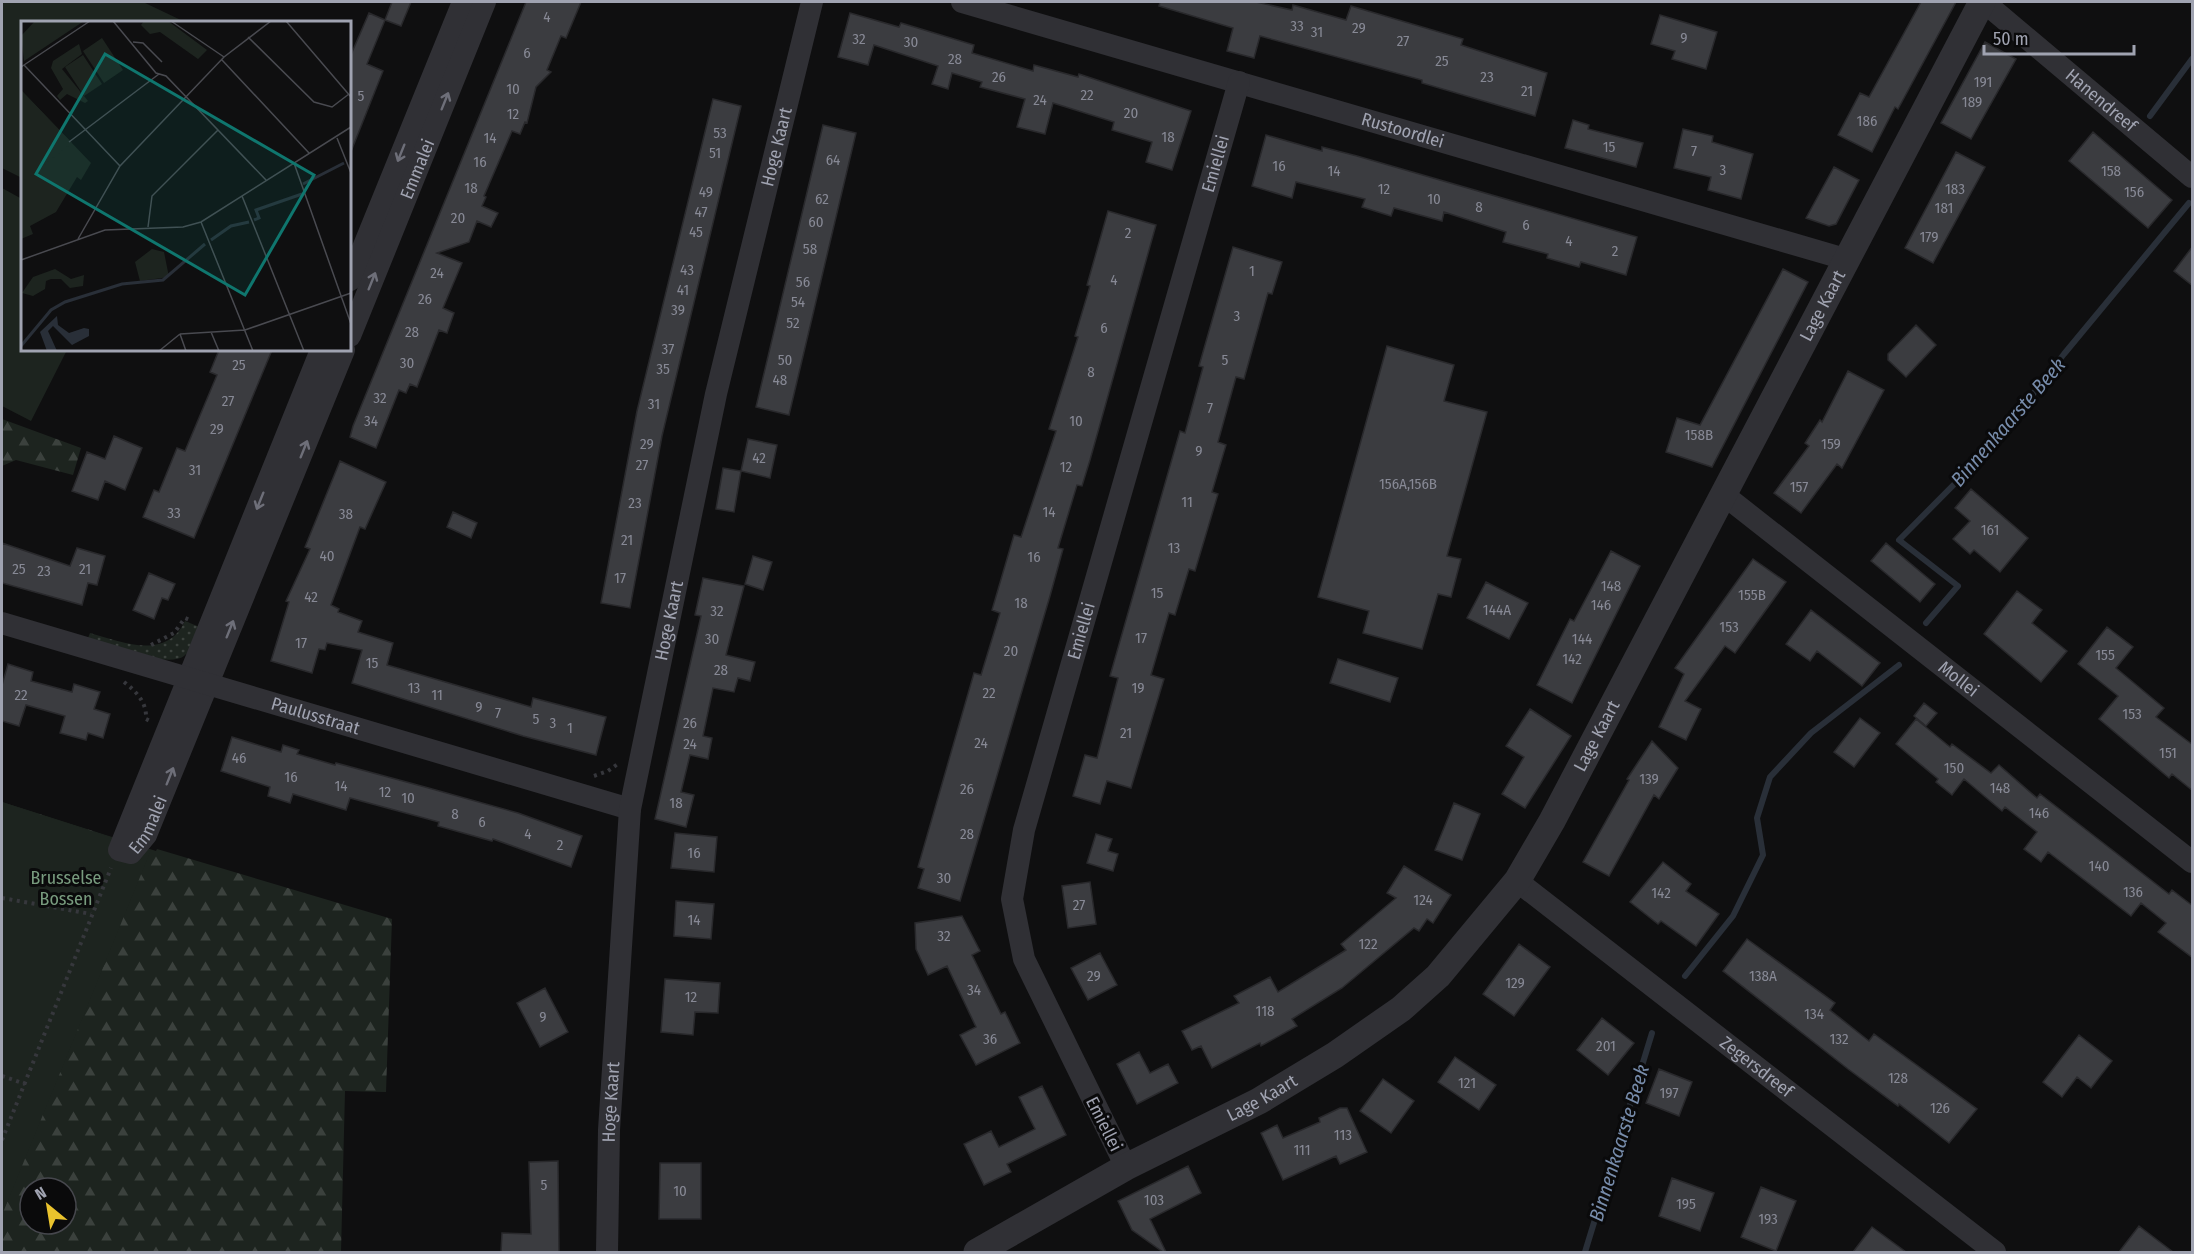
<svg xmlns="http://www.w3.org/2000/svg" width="2194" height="1254" viewBox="0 0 2194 1254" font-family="'Fira Sans Condensed',sans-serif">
	<defs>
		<pattern id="grass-dots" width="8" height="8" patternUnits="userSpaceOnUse" patternTransform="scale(1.5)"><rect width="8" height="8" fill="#1d241f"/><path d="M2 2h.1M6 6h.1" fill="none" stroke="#3b413d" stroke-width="1.8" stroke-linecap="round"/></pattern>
		<pattern id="forest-firs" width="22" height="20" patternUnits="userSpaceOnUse" patternTransform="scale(1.5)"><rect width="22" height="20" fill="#1d241f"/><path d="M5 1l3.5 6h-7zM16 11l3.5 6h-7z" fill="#3b413d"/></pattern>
	</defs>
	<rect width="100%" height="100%" fill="#0f0f10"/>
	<path fill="url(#grass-dots)" d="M185,621L202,628C197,636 192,650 184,656C167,669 108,644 88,638L90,633C122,642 166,661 185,621Z"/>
	<path fill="url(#forest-firs)" fill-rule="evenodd" d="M2,419L81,448L73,475L16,460L2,466Z
		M2,802L156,851L157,849L392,919L386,1092L345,1091L341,1252H2ZM30,1188H66V1224H30Z"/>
	<path fill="#1d241f" d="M2,2H143L185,22H22V178L2,168Z
		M2,188L22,199V350H67L31,421L2,406Z
		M2,802L151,850L2,1215Z"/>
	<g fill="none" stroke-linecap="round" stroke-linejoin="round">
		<path stroke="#292f38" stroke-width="6" d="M2150,116L2192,59
			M1926,623L1958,586L1899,540L1994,444L2064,354L2189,203
			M1685,976L1733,916L1763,855L1757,818L1770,777L1811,733L1899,665
			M1585,1252L1652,1033"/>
	</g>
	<path fill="#3b3c40" stroke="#29292c" stroke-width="1.5" d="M392,2H411L401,26L385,20Z
		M526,2H581L566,38L561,36L547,70L551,72L536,87L527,123L525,122L520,134L512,131L484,196L486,197L482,206L498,213L491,227L477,221L469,242L437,253L462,263L443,308L454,313L447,333L439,330L417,387L410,384L406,393L399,390L376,448L350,437L353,426Z
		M1160,2H1256L1292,10L1293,5L1346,20L1351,6L1463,39L1461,45L1547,73L1535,116L1422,83V80L1260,36L1254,58L1227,51L1233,28L1159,6Z
		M1921,2H1956L1898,109L1895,107L1872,152L1838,135L1860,93L1869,97Z
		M369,13L385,20L367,64L383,71L350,154V57Z
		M850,13L899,27L901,23L974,45L972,53L1033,71L1034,65L1078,77L1079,74L1191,111L1172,170L1146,162L1152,142L1112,130L1114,122L1053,103L1045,134L1017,127L1025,99L980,87L982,82L952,73L948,89L932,84L938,66L874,45L868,65L838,57Z
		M1660,15L1717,32L1706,69L1672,59L1675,51L1651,44Z
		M1985,42L2016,59L1971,139L1941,123Z
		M713,99L741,106L662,436L630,608L601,603L637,411Z
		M1573,120L1589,125L1588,129L1643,143L1636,167L1565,148Z
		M823,125L856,133L789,415L756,407Z
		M1683,129L1713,136L1712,142L1753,154L1741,199L1708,190L1711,177L1674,168Z
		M2093,132L2172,200L2148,228L2069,161Z
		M1266,135L1322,151V147L1357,156L1637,237L1626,275L1581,262L1579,267L1547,258L1548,254L1503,242L1506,232L1444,212L1442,221L1394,208L1391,216L1362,207L1365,199L1296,182L1292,198L1252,186Z
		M1956,152L1985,167L1933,263L1905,248Z
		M1834,167L1859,180L1836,224L1829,226L1806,218Z
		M1108,211L1156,225L1090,460L1082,486L1077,485L1058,548L1063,549L1050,596L960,901L918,888L924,869L918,867L974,673L981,675L1000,613L992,610L1014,535L1021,537L1056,431L1049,429L1078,337L1075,336L1090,286L1087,285Z
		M2193,246V286L2174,271Z
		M1233,247L1282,262L1272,294L1268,293L1244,379L1236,377L1218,442L1226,445L1212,492L1218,494L1195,571L1189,569L1175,615L1169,613L1151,675L1164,679L1131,788L1107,781L1100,804L1073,796L1085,755L1097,758L1118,678L1110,676L1180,431L1185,433L1203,367L1199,366Z
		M1783,269L1808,282L1712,467L1666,452L1677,418L1700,425Z
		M1916,325L1936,345L1906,377L1888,360V354Z
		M1387,346L1454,365L1444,401L1487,412L1447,556L1461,559L1451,597L1438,594L1422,649L1363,633L1369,611L1318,597Z
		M219,350H272L194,538L143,517L154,490L159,492L177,448L185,451L217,375L210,372Z
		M1848,371L1884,390L1842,468L1837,464L1801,513L1774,493L1809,446L1805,443L1820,420L1822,422Z
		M114,436L142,448L125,490L105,481L98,500L72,491L87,452L105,459Z
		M748,439L777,445L770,478L741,471Z
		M340,461L386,482L365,529L360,527L331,605L339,609L338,612L362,621L358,632L393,643L387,665L531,707L533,698L606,717L596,755L523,736L352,683L362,650L327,643L325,650L319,649L312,673L271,661L289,602L286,601L310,549L305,547Z
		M723,468L741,471L734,512L716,509Z
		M1971,489L2028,538L2000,572L1974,550L1970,554L1953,539L1970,521L1955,508Z
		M453,512L477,523L471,538L447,527Z
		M2,543L70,566L77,548L105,556L97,585L88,583L82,605L2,583Z
		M1886,543L1935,584L1920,602L1871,561Z
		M1611,551L1640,566L1572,703L1537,685L1570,619L1574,621Z
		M753,556L772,562L763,590L745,584Z
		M1753,559L1786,582L1735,653L1725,646L1685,701L1701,709L1686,740L1659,727L1684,674L1675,668Z
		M149,573L175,584L168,600L162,598L154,619L133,610Z
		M703,578L744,586L726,655L755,662L750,681L738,678L734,692L713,688L703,736L712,738L708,759L690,755L681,792L694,795L686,827L655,819L701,616L695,615Z
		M1486,582L1528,603L1509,639L1467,618Z
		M2017,591L2042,610L2032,623L2067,651L2041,682L1984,634Z
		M1811,610L1880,663L1862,686L1817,651L1810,661L1786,644Z
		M2107,627L2133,647L2116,668L2164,708L2156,717L2193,745V791L2172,774L2169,778L2099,719L2118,696L2078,664Z
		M1338,659L1398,678L1390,702L1330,683Z
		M8,664L33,672L31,681L72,692L74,684L100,692L94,709L110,714L103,738L88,733L86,740L60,733L65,716L26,705L19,726L2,721V685Z
		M1924,703L1937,713L1926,726L1914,716Z
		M1530,709L1571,736L1525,808L1502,794L1524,757L1506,746Z
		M1860,718L1880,733L1854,767L1834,752Z
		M1916,719L1950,747L1952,744L1991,773L1999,765L2037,798L2040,794L2169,894L2172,890L2193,906V958L2158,932L2166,923L2141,903L2131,916L2048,852L2041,862L2024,849L2037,832L2005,807L2002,811L1964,779L1952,795L1936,782L1938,779L1896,744Z
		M232,737L281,752L283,745L299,750L297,754L335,765L336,763L425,787L518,813L582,836L571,867L493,839L492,841L438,826L439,822L350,798L346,810L293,794L290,803L268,796L270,787L221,771Z
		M1652,741L1678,768L1659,799L1654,795L1609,876L1583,862L1629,780L1627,779Z
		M1454,803L1480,814L1462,860L1435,850Z
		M675,833L717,837L714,872L671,868Z
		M1096,834L1112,839L1108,851L1118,854L1113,871L1087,863Z
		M1663,862L1691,884L1686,891L1719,914L1696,946L1661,921L1658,924L1630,902Z
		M1404,866L1451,895L1433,923L1427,919L1419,931L1414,928L1342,988L1292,1019L1297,1026L1261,1046L1260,1043L1212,1068L1201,1046L1192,1050L1182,1031L1239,1003L1234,996L1270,977L1278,992L1346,950L1341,944L1396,898L1387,893Z
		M1090,882L1096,924L1068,928L1062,886Z
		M676,901L714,904L711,939L674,936Z
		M962,916L980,951L972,955L1001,1014L1005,1012L1020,1043L976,1065L960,1035L976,1027L947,966L928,975L916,949L915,923Z
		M1747,939L1835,1003L1830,1010L1869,1041L1874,1034L1977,1109L1949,1143L1899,1104L1898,1106L1848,1069L1723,971Z
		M1519,944L1550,967L1514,1016L1483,994Z
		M1100,953L1117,985L1088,1000L1071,968Z
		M665,979L720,983L718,1013L695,1012L693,1035L661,1032Z
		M545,988L568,1032L540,1047L517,1003Z
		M1602,1018L1634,1043L1608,1075L1577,1050Z
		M2079,1035L2112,1061L2091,1088L2077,1077L2062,1097L2043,1082Z
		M1139,1052L1150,1073L1168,1064L1178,1083L1137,1104L1117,1064Z
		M1455,1057L1496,1085L1479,1110L1438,1082Z
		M1659,1069L1692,1082L1679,1116L1646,1103Z
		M1383,1079L1414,1101L1391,1133L1360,1111Z
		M1042,1086L1066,1135L1007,1164L1011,1172L984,1185L964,1144L991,1131L999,1147L1035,1129L1019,1097Z
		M1340,1108H1347L1367,1152L1340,1164L1336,1156L1283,1180L1261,1133L1277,1125L1283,1138L1320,1122L1319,1118Z
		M558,1161L559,1252H501L502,1233L531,1234L529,1162Z
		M660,1163H701V1219H659Z
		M1188,1166L1201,1193L1150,1219L1166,1252H1163L1132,1230L1118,1201Z
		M1672,1178L1714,1193L1700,1231L1659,1216Z
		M1761,1187L1796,1201L1776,1251L1741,1237Z
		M2139,1226L2173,1252H2119Z
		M1872,1227L1906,1252H1853Z"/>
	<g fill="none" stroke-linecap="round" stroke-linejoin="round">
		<path stroke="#36373c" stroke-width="4" stroke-dasharray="3 4.5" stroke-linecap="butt" d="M151,645L174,633L185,618L192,621
			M124,682C137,692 147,703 146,719L150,721
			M594,776L608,771L619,763
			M2,898L91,914
			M2,1076L25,1084
			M2,1140L111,868"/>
		<g stroke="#303035" stroke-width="22">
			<path id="s1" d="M962,2L1845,259"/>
			<path id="s2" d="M1984,2L2192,177"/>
			<path d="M350,280L463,2"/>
			<path id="s3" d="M350,336L485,2"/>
			<path id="s4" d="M321,350L119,850L131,853L146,835L344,350"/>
			<path id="s5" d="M1724,495L2192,862"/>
			<path id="s6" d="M2,623L630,809"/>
			<path id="s7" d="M1517,881L1995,1252"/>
			<path id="s8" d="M1126,1167L1024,959L1012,899L1024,830L1239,82"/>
			<path id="s9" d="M607,1252L609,1130L630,809L716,394L812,2"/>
		</g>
		<path stroke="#303035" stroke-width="27" id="s10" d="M977,1252L1126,1167L1259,1101L1335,1055L1401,1009L1438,976L1517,881L1552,821L1982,2"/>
	</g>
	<defs><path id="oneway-shaft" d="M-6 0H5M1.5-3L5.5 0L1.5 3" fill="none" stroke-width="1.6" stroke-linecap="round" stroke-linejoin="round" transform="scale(1.5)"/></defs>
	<g stroke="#6e6f79">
		<use href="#oneway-shaft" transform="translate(445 101) rotate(-68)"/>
		<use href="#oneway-shaft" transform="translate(401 153) rotate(112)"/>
		<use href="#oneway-shaft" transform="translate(372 281) rotate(-68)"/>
		<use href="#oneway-shaft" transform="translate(304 449) rotate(-68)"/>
		<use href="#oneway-shaft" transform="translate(260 501) rotate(112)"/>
		<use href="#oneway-shaft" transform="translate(230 629) rotate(-68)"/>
		<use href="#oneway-shaft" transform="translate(170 776) rotate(-68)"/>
	</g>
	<g text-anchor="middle" stroke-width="6" stroke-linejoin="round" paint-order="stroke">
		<g font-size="15" fill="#878995">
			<text x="547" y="22">4</text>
			<text x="1297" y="31">33</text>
			<text x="1359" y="33">29</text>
			<text x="1317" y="37">31</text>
			<text x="1684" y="43">9</text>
			<text x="859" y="44">32</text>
			<text x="1403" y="46">27</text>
			<text x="911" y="47">30</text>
			<text x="527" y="58">6</text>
			<text x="955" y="64">28</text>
			<text x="1442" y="66">25</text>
			<text x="999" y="82">26</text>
			<text x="1487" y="82">23</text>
			<text x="1983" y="87">191</text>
			<text x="513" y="94">10</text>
			<text x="1527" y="96">21</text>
			<text x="1087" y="100">22</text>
			<text x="361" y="101">5</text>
			<text x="1040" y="105">24</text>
			<text x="1972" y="107">189</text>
			<text x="1131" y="118">20</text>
			<text x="513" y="119">12</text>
			<text x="1867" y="126">186</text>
			<text x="720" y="138">53</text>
			<text x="1168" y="142">18</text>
			<text x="490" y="143">14</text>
			<text x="1609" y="152">15</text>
			<text x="1694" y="156">7</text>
			<text x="715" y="158">51</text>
			<text x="833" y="165">64</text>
			<text x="480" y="167">16</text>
			<text x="1279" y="171">16</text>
			<text x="1723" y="175">3</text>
			<text x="1334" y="176">14</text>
			<text x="2111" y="176">158</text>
			<text x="471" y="193">18</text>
			<text x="1384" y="194">12</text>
			<text x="1955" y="194">183</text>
			<text x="706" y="197">49</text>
			<text x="2134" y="197">156</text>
			<text x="822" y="204">62</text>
			<text x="1434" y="204">10</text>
			<text x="1479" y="212">8</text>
			<text x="1944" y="213">181</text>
			<text x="701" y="217">47</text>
			<text x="458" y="223">20</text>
			<text x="816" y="227">60</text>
			<text x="1526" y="230">6</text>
			<text x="696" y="237">45</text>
			<text x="1128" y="238">2</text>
			<text x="1929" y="242">179</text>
			<text x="1569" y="246">4</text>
			<text x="810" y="254">58</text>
			<text x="1615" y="256">2</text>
			<text x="687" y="275">43</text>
			<text x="1252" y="276">1</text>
			<text x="437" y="278">24</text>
			<text x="1114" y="285">4</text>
			<text x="803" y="287">56</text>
			<text x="683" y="295">41</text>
			<text x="425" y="304">26</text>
			<text x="798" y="307">54</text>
			<text x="678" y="315">39</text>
			<text x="1237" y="321">3</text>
			<text x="793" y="328">52</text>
			<text x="1104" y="333">6</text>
			<text x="412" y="337">28</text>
			<text x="668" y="354">37</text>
			<text x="785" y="365">50</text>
			<text x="1225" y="365">5</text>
			<text x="407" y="368">30</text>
			<text x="239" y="370">25</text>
			<text x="663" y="374">35</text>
			<text x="1091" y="377">8</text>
			<text x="780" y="385">48</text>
			<text x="380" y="403">32</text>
			<text x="228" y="406">27</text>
			<text x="654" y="409">31</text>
			<text x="1210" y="413">7</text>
			<text x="371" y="426">34</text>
			<text x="1076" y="426">10</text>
			<text x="217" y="434">29</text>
			<text x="1699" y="440">158B</text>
			<text x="647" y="449">29</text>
			<text x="1831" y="449">159</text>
			<text x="1199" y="456">9</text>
			<text x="759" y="463">42</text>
			<text x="642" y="470">27</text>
			<text x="1066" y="472">12</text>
			<text x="195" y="475">31</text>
			<text x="1408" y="489">156A,156B</text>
			<text x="1799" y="492">157</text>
			<text x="1187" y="507">11</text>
			<text x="635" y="508">23</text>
			<text x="1049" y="517">14</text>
			<text x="174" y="518">33</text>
			<text x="346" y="519">38</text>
			<text x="1990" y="535">161</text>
			<text x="627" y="545">21</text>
			<text x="1174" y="553">13</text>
			<text x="327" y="561">40</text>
			<text x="1034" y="562">16</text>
			<text x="19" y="574">25</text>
			<text x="85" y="574">21</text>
			<text x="44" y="576">23</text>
			<text x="620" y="583">17</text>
			<text x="1611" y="591">148</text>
			<text x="1157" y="598">15</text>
			<text x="1752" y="600">155B</text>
			<text x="311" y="602">42</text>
			<text x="1021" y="608">18</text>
			<text x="1601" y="610">146</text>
			<text x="1497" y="615">144A</text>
			<text x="717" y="616">32</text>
			<text x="1729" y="632">153</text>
			<text x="1141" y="643">17</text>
			<text x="712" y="644">30</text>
			<text x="1582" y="644">144</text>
			<text x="301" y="648">17</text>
			<text x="1011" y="656">20</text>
			<text x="2105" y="660">155</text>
			<text x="1572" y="664">142</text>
			<text x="372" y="668">15</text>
			<text x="721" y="675">28</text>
			<text x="414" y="693">13</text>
			<text x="1138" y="693">19</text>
			<text x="989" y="698">22</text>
			<text x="21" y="700">22</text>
			<text x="437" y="700">11</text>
			<text x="479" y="712">9</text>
			<text x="498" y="718">7</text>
			<text x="2132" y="719">153</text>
			<text x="536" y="724">5</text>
			<text x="553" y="728">3</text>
			<text x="690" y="728">26</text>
			<text x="570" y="733">1</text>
			<text x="1126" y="738">21</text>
			<text x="981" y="748">24</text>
			<text x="690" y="749">24</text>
			<text x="2168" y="758">151</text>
			<text x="239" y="763">46</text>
			<text x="1954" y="773">150</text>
			<text x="291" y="782">16</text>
			<text x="1649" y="784">139</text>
			<text x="341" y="791">14</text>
			<text x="2000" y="793">148</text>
			<text x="967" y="794">26</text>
			<text x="385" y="797">12</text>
			<text x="408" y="803">10</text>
			<text x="676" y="808">18</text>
			<text x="2039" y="818">146</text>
			<text x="455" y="819">8</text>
			<text x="482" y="827">6</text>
			<text x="528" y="839">4</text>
			<text x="967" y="839">28</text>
			<text x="560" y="850">2</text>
			<text x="694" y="858">16</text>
			<text x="2099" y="871">140</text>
			<text x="944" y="883">30</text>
			<text x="2133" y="897">136</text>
			<text x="1661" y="898">142</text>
			<text x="1423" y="905">124</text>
			<text x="1079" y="910">27</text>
			<text x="694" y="925">14</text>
			<text x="944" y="941">32</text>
			<text x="1368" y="949">122</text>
			<text x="1094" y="981">29</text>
			<text x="1763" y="981">138A</text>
			<text x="1515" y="988">129</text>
			<text x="974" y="995">34</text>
			<text x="691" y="1002">12</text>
			<text x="1265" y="1016">118</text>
			<text x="1814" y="1019">134</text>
			<text x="543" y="1022">9</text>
			<text x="990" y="1044">36</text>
			<text x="1839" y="1044">132</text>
			<text x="1606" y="1051">201</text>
			<text x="1898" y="1083">128</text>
			<text x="1467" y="1088">121</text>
			<text x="1669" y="1098">197</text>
			<text x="1940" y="1113">126</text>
			<text x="1343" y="1140">113</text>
			<text x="1302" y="1155">111</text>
			<text x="544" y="1190">5</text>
			<text x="680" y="1196">10</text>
			<text x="1154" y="1205">103</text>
			<text x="1686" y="1209">195</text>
			<text x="1768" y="1224">193</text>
		</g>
		<g font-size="18" fill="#a0a3b1" stroke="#0a0a0b">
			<text dy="6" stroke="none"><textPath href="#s2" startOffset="153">Hanendreef</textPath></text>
			<text dy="6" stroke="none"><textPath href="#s1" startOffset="459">Rustoordlei</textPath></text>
			<text dy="6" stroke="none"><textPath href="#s9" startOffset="1122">Hoge Kaart</textPath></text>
			<text dy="6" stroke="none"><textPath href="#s8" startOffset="1056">Emiellei</textPath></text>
			<text dy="6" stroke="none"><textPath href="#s3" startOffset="180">Emmalei</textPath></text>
			<text dy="6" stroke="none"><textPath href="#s10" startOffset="1314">Lage Kaart</textPath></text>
			<text dy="6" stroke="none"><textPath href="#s9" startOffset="636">Hoge Kaart</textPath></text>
			<text dy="6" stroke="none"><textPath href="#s8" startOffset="570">Emiellei</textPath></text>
			<text dy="6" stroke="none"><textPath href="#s5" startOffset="298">Mollei</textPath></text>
			<text dy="6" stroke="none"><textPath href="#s6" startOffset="327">Paulusstraat</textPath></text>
			<text dy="6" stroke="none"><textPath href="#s10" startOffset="828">Lage Kaart</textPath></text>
			<text dy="6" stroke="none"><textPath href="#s4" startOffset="585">Emmalei</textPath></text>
			<text dy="6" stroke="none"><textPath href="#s7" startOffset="303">Zegersdreef</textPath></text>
			<text dy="6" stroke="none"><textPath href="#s10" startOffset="324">Lage Kaart</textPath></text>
			<text dy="6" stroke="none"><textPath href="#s9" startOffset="150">Hoge Kaart</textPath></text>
			<text transform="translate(1104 1124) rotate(63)" y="6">Emiellei</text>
		</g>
		<g font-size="18" fill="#789b7e" stroke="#0a0a0b">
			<text x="66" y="884">Brusselse<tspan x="66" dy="21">Bossen</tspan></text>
		</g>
		<g font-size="20" font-style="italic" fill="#778cab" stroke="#0a0a0b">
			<text transform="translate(2008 422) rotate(-49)" y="7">Binnenkaarste Beek</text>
			<text transform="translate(1619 1143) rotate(-73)" y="7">Binnenkaarste Beek</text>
		</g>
	</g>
	<g transform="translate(21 21)">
		<rect width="330" height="330" fill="#0f0f10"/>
		<path d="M123,0H147L186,29L177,38L139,11L129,13L120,4ZM58,23L61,33L41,48L67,80L64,82L46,73L39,79L36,75L42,68L30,47L32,40ZM0,69L70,142L60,159L56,156L35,191L9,205L12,213L0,218ZM131,228L143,231L148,256L119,260L114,241ZM34,248L50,258L63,254L62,265L49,267L40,258H30L25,260L24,268L12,275L1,272L12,256Z" fill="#1d241f"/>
		<path d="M14,0H63L3,40L0,15Z" fill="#1d241f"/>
		<path d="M81,17L102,49L83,62L62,30ZM62,34L81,63L63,75L44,46ZM0,69L51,122L0,162Z" fill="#1d241f"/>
		<path d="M36,295L37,304L48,312L63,307L68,308V315L51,324L32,305L27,310L36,330H26L19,311Z" fill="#292f38"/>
		<path fill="none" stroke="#292f38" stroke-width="3" d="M282,163L323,142M233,199L238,197L235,189L281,173M190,219L210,205L228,201M0,325L30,289L44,281L101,263L142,259L184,223"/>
		<path fill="none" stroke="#494a50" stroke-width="1.5" d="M92,0L135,52L145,55L245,159M150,0L203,36M265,0L330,76M227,16L293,81L311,86L328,73M112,21L122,22L141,41M201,39L288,132M3,44L99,145M0,46L69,0M316,117L330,152M48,121L138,53M273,142L330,303M221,175L283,330M180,201L232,330M127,206L131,175L197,109M57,218L99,145L203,36L250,0M0,239L84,209L162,206L180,201L330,106M190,311L198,330M159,313L224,309L330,272M159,313L165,330M138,330L159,313"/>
		<path fill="#0f766e" fill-opacity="0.15" stroke="#0f766e" stroke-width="3" d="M84,33L293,154L224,274L15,153Z"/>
		<rect width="330" height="330" fill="none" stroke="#a0a3b1" stroke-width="3"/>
	</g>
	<rect width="2194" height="1254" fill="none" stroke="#a0a3b1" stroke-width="6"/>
	<g transform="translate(48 1206) rotate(330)"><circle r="28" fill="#0a0a0b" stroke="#46474d" stroke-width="1.5"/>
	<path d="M0-4.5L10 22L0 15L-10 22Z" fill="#eac32d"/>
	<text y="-9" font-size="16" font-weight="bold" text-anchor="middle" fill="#a0a3b1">N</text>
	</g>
	<path d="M1984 45v9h150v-9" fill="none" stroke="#a0a3b1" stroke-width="3"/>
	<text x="1993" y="45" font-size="18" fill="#a0a3b1" stroke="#0a0a0b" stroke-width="4.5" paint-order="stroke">50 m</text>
</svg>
